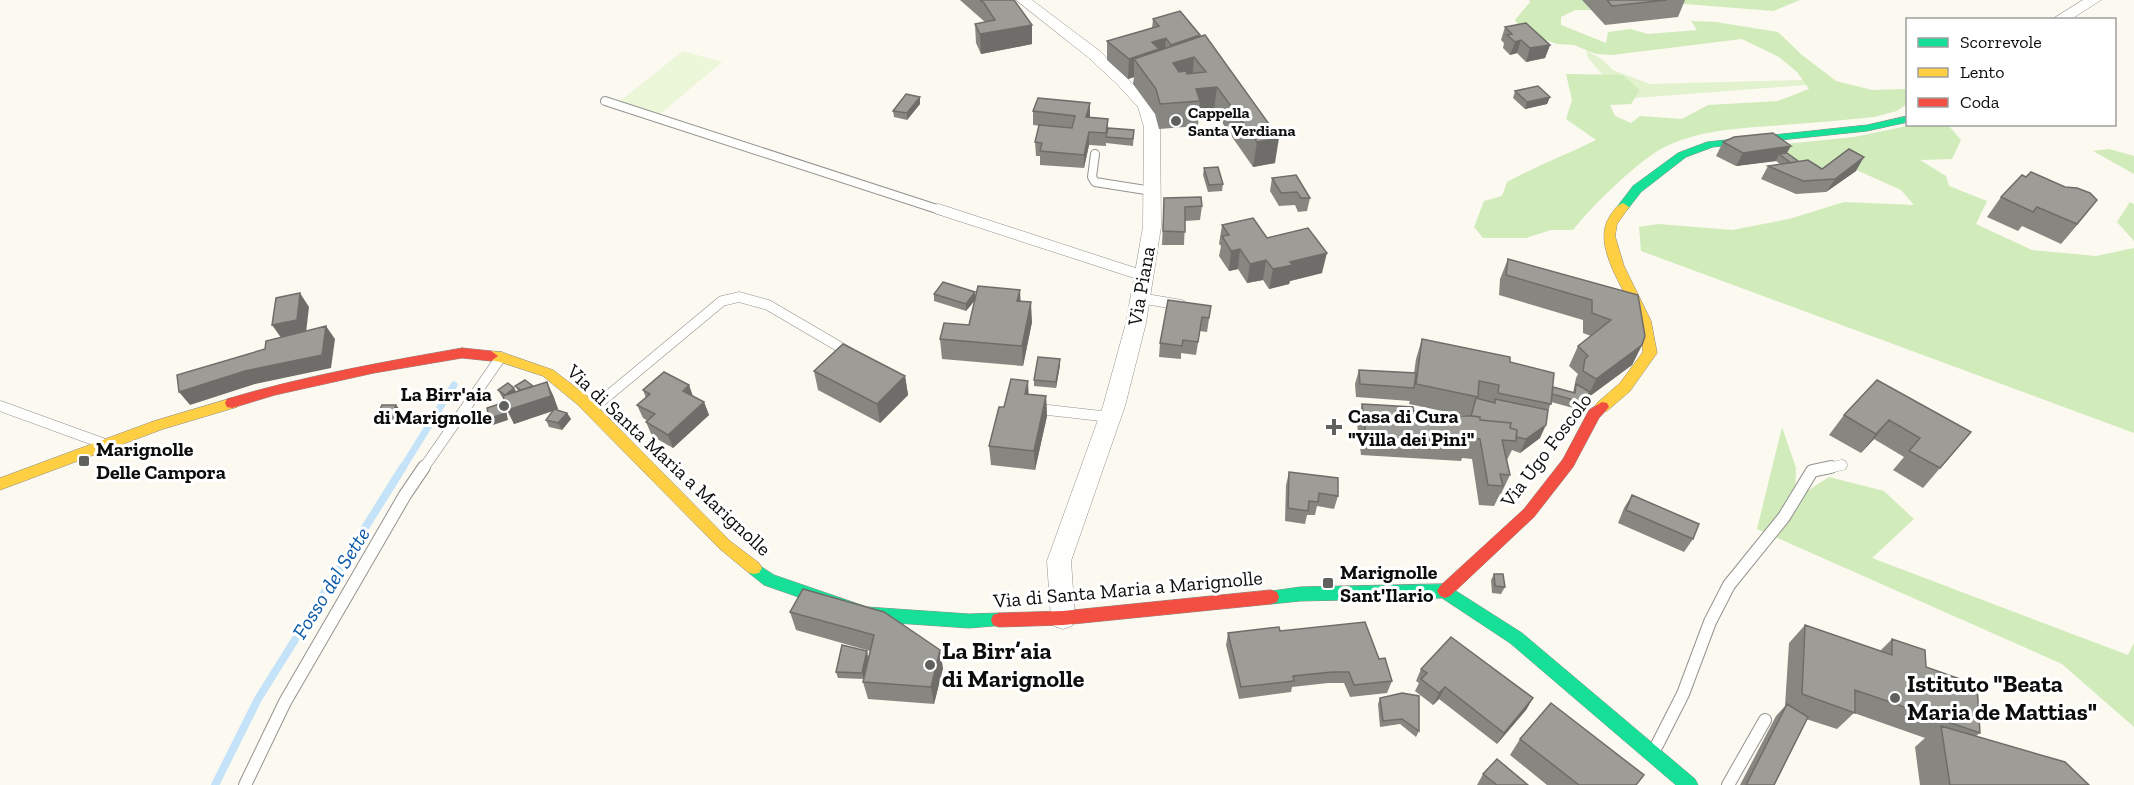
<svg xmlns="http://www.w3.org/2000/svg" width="2134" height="785" viewBox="0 0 2134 785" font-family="'Zilla Slab',serif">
	<rect width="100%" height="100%" fill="#fbf9f0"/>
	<path fill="#e2f2ce" d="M1586,50L1603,60L1613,70L1650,84L1803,80L1807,85L1635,98L1640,90L1623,75H1603L1588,58Z"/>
	<path fill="#d1ebbb" d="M1529,0H1582L1591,10H1575L1561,17V25L1606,43L1608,32L1630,29L1648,34L1697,30L1691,21L1716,22L1778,32L1802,55L1836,81L1872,90L1907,89V104L1897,111L1874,117C1843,120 1813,123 1782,125C1744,128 1704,129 1669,145C1642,156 1591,207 1573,230H1551L1526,238H1483L1474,227L1484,201L1502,196L1507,182C1536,166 1566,155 1596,140L1566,119L1572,100L1566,74L1623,75L1640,90L1631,104L1610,105L1615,116L1631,123L1640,116L1682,119L1708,105L1778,101L1809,89L1797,72L1779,57L1742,39L1612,55L1596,54L1574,45L1557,44L1522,32L1515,20L1530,2Z
		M1636,0H1800L1773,11Z
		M1912,125H1948L1961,140L1952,159L1920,160L1946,176L1949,186L1987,201L1976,224L2032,250L2096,256L2134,248V433L1641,251L1639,227L1658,224L1732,230L1789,219L1844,202L1914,205L1901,190L1841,163L1830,171L1801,173L1766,146L1854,137Z
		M2109,149L2134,156V174L2093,151Z
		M2130,202L2134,204V241L2117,222Z
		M1782,427L1796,468L1795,499L1829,477L1884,491L1914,519L1872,558L2128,655L2134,643V727L2062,664L1757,529Z"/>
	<path fill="#ecf6d8" d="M683,51L722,62L660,114L619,102Z"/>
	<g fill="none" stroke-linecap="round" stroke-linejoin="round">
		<path stroke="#c4e3f8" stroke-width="7" d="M402,469L454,385"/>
		<path stroke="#c4e3f8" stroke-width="8" d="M215,785L258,699L403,467"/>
		<defs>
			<path id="lane-far2" d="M605,101L943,211
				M1095,154L1092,177L1095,182L1152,191"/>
			<path id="lane-far1" d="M938,209L1144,276
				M1140,298L1181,305
				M0,406L102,443
				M592,409L722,301L739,297L768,305L850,353
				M1039,409L1110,417
				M423,469L501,357
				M1824,469L1842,465"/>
			<path id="lane" d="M1655,749L1683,694L1710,622L1729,585L1784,517L1812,471L1831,467
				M245,785L285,702L405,495L424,467
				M1728,785L1765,720"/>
			<path id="street" d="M1016,0H1032L1101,52L1152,103L1160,127L1161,227L1146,323L1125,406L1071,561L1075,618L1072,626L1063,629L1054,626L1051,618L1047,561L1103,406L1126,323L1143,227L1144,127L1138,107L1117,84L1089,58Z
				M2083,0H2101L2070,20H2051Z"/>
			<path id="fast" d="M1908,116V122L1867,131L1713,147L1686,157L1641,192L1627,210L1623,211L1617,207L1633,186L1678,153L1707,142L1867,125Z
				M754,562L774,575L867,607L969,614L999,613L1005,615L1007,620L1005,625L969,628L867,621L764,585L749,573L746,568L749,563Z
				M1445,584L1522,633L1695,779L1698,785H1676L1510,643L1442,598L1300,601L1271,604L1265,602L1263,597L1265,592L1300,587Z"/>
			<path id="slow" d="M1623,203L1629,207L1617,224L1615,236L1624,266L1651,321L1657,353L1630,391L1607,411H1597L1595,407L1597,403L1620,383L1643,352C1642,341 1641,331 1637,320C1627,291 1590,246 1610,216C1614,210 1617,205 1623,203Z
				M491,351L501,352L553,370L587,396L730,541L759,563L762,568L759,573L754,574L749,573L720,549L577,404L543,376L500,362L486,359L484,356L486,353Z
				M232,398L237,399L239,403L237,407L163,429L0,490V478L154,421Z"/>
			<path id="jam" d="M462,348L491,351L498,356L491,361L462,358L374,373L275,395L232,408L227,407L225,403L227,399C304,376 383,362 462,348Z
				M1602,402L1607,403L1609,407L1599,418L1573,467L1534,517L1450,596L1445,598L1440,596L1437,591L1440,586L1524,509L1563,459L1589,410Z
				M1271,590L1277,592L1279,597L1277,602L1271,604L1063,625L999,627L993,625L991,620L993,615L999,613L1063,611Z"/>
		</defs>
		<use href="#lane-far2" stroke="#94938f" stroke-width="10"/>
		<use href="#lane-far1" stroke="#94938f" stroke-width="11"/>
		<use href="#lane" stroke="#94938f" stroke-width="14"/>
		<use href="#street" stroke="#94938f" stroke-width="1"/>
		<use href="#fast" stroke="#8b8a86" stroke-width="1"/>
		<use href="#slow" stroke="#8b8a86" stroke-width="1"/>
		<use href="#jam" stroke="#8b8a86" stroke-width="1"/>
		<use href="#lane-far2" stroke="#fefefd" stroke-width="8"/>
		<use href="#lane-far1" stroke="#fefefd" stroke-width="10"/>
		<use href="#lane" stroke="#fefefd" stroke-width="12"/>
		<use href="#street" fill="#fefefd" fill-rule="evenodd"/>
		<use href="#fast" fill="#16e098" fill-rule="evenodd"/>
		<use href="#slow" fill="#ffcf43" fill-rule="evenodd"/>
		<use href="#jam" fill="#f24e42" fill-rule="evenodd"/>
	</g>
	<path fill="#888681" d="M960,0H1014L1032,44L981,54L976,43L975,24L985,22Z
		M1582,0H1685L1678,17L1605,25Z
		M1153,19L1200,36L1275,163L1253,167L1214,111L1199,114L1198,126L1159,129L1155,114L1133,84L1134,77L1128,79L1107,60V41L1152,28Z
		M1505,27L1550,45L1545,58L1526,62L1517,53L1510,55L1503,48L1504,43L1501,40Z
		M1515,91L1550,97L1547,104L1525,109L1513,98Z
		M920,97V104L907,120L894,117L893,111Z
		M1033,111L1108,119V128L1134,130L1133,146L1106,143V146L1089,145L1084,168L1040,165V156H1036L1035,142L1042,126L1033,125Z
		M1723,142L1787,153L1798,161L1822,169L1856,171L1826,192L1796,194L1761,179L1768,166L1780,164L1776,161L1736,166L1716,156Z
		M1204,168L1223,184L1222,191L1208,192L1203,175Z
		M2022,175L2081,220L2061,244L2022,226L2018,231L1987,217L2001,197Z
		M1272,178L1310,198L1307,211L1298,212L1295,205L1279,206L1270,191Z
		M1164,198L1202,206L1200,220L1185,221L1184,245H1162Z
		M1222,225L1267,238L1322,273L1290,281L1289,284L1269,289L1263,280L1247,283L1238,269L1229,271L1219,256L1221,246L1219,244Z
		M1508,259L1638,295L1642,345L1632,365L1586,399L1577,409L1551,402L1540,438L1520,453L1512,450L1507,460L1510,475L1501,494H1500L1494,506L1479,505L1472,459L1462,458L1461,461L1361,455L1357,424L1362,404L1415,417L1455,420L1457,416H1466L1409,404L1410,400V401L1356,397L1355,384L1359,370L1414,373L1416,359L1422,339L1510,362L1553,387L1573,393L1576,378L1578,374L1569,366L1578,346L1591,336L1583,333V320L1499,295L1500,279Z
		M934,294L1020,301L1032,322L1023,366L942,359L940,339L969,325L975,300L966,311L934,301Z
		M1211,306L1207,332L1200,331L1196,355L1181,353V359L1159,357L1160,343Z
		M1060,365L1056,388L1034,386V380Z
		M814,371L905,376L908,395L880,423L818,390Z
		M1877,380L1971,432L1923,488L1893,470L1904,457L1874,439L1861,453L1829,435L1844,415Z
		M689,385L693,396L704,402L709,415L673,448L652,436L646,422L648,421L643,418L637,405L646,398L643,390Z
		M515,386H533L553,395L558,409L557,410L567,413L571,419L562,430L549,427L546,420L553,411L514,424L504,398L502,397L498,390L518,391Z
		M1028,394L1046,396L1047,416L1035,470L991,465L989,446L1004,407Z
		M396,405L401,411L394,425H380L376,418Z
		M1289,472L1338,496L1334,509L1317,506L1315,515H1307L1305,524L1285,521L1286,485Z
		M1632,495L1693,539L1684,552L1618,523L1624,508Z
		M1494,574L1505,587L1501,594L1492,593L1491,580Z
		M803,589L943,668L934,704L868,699L863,682L864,679L838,678L836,672L867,651L868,658L870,651L796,630L790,612Z
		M1805,625L1880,651L1892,639L1926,667L1980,733L1976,736L2089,785H1920L1915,747L1925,738L1854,713L1837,729L1806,719L1774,785H1740L1776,716L1785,706L1789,643Z
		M1280,631L1379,659L1392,681L1387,693L1350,697L1344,683H1328L1292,687L1291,692L1239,699L1226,645L1228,633Z
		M1421,669L1533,698L1526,710L1497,744L1439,699L1433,705L1415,691L1419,683L1416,681Z
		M1380,698L1419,731L1416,737L1400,724L1380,727L1378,704Z
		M1520,739L1636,785H1547L1510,755Z
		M1483,774L1528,785H1477Z"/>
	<path fill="#6f6d69" d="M1032,25V44L981,54L980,34Z
		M1166,38L1165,57L1134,59V77L1128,79L1129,59L1152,42Z
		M1521,40L1517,53L1510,55L1515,42Z
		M1550,45L1545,58L1526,62L1530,48Z
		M1194,57L1192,82L1171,88L1173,63Z
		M1217,87L1214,111L1199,114L1200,101L1196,89Z
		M920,97V104L907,120V113Z
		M1550,97L1547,104L1525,109L1527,102Z
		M1090,103V116L1086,130V117Z
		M1089,132V145L1084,168V155Z
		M1279,138L1275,163L1253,167L1257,142Z
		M1791,146L1784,158L1779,154L1776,161L1736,166L1743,153Z
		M1864,157L1856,171L1826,192L1835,179Z
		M2097,200L2081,220L2061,244L2077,224Z
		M1240,249L1238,269L1229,271L1231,251Z
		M1327,253L1322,273L1290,281L1289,284L1269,289L1273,269L1290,262Z
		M1266,260L1263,280L1247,283L1250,264Z
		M1020,290L1021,309L1017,301Z
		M975,292L976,299L966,311V304Z
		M300,293L309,307L306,333L282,339L272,325Z
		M1031,302L1032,322L1023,366L1022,346Z
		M326,326L335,339L331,368L255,384L190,405L179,392Z
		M1642,345L1632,365L1586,399L1577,409L1581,402L1590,392L1596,379Z
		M1060,359V365L1056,388V382Z
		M905,376L908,395L880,423L877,404Z
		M1028,381L1029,401L1025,394Z
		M547,382L553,395L558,409L514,424L507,410Z
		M689,385L693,398L683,391Z
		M514,388L518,394L508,401L505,395Z
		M1046,396L1047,416L1035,470L1034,451Z
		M704,402L709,415L673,448L668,435Z
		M502,403L506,410L508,420L493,425L489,418Z
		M396,405L401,411L394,425L390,418Z
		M567,413L571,419L562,430L558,423Z
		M1889,420L1874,439L1861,453L1876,434Z
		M1546,425L1540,438L1520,453L1526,439Z
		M940,650L943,668L934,704L931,687Z
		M867,651L868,658L864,679L862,673Z
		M1445,687L1439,699L1433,705L1439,693Z
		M1533,698L1526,710L1497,744L1504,733Z"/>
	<path fill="#9e9c96" stroke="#6f6d69" stroke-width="1.5" fill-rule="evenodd" d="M980,0H1014L1032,25L980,34L975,24L995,20L984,3Z
		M1607,0H1667L1612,6Z
		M1180,11L1200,35L1171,45L1166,38L1152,42L1159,49L1129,59L1107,41L1159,26L1153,19Z
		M1526,23L1550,45L1530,48L1521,40L1515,42L1507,35L1512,34L1505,27Z
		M1205,35L1279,138L1257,142L1217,87L1196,89L1200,101L1160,104L1156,89L1134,59ZM1194,57L1206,72L1187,74L1186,71L1179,72L1173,63Z
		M1538,86L1550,97L1527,102L1515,91Z
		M906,94L920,97L907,113L893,111Z
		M1038,98L1090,103L1086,117L1108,119L1106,133L1089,132L1084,155L1040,151L1042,143L1035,142L1039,125L1072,128L1075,116L1033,111Z
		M1108,128L1134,130L1133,139L1106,137Z
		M1773,133L1791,146L1743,153L1723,142L1734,137Z
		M1849,149L1864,157L1835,179L1803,181L1768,166L1808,160L1822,169Z
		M1787,153L1798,161L1791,163L1779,154Z
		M1218,167L1223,184L1209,185L1204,168Z
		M2031,172L2065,187L2077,188L2090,193L2097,200L2077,224L2037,207L2033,212L2001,197L2022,175L2026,177Z
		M1296,175L1310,198H1301L1297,192L1281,193L1272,178Z
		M1201,197L1202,206L1185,207V232L1163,231L1164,198Z
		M1253,218L1267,238L1308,228L1327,253L1290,262L1293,265L1273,269L1266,260L1250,264L1240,249L1231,251L1222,236L1229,235L1222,225Z
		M1508,259L1638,295L1645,336L1642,345L1596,379L1583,371L1585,359L1588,356L1578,346L1611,320L1592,313V300L1506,275Z
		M943,282L975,292L966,304L934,294Z
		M978,286L1020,290L1017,301L1031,302L1022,346L940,339L944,323L969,325Z
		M300,293L297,320L272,325L276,298Z
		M1168,300L1211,306L1209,318L1202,317L1198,342L1183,340L1182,346L1160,343Z
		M326,326L322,355L245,371L179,392L177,375L265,349L266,341Z
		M1422,339L1510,357V362L1554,373L1551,404L1498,393L1499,385L1479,381L1478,397L1416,384Z
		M843,344L905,376L877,404L814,371Z
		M1038,357L1060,359L1056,382L1034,380Z
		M1359,370L1416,373L1414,388L1360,384Z
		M664,372L689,385L683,391L704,402L668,435L646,422L655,414L637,405L650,394L643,390Z
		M1011,379L1028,381L1025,394L1046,396L1034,451L989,446L999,407H1004Z
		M525,380L533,386L521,390L515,386Z
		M1877,380L1971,432L1940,468L1909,451L1920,438L1889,420L1876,434L1844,415Z
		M547,382L551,396L507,410L503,396Z
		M508,383L514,388L505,395L498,390Z
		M1576,384L1590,392L1581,402L1552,394L1553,387L1575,393Z
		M1476,398L1495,403V399L1548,410L1546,425L1526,439L1516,437L1517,430L1510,428L1511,423L1480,420V417L1471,416Z
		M502,403L504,414L489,418L487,408Z
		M1362,404L1413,407L1415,417L1458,420L1457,416H1472L1480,417V420L1511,423L1510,428L1517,430L1516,441L1502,440L1510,475L1500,474L1503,486L1488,485L1480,439L1467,438L1468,442L1366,436Z
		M382,405H396L390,418H376Z
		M554,409L567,413L558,423L546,420Z
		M1289,472L1338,478V496L1319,493L1318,502L1309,501L1308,511L1288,508Z
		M1632,495L1699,524L1693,539L1626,510Z
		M1494,574H1503L1505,587L1495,586Z
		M803,589L884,612L940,650L931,687L863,682L874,635L790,612Z
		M1365,622L1379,659L1385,658L1392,681L1354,685L1349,672H1332L1293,676L1294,681L1241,687L1228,633L1279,627L1280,631Z
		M1805,625L1892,655V639L1925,650L1926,667L1977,685L1980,733L1855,690V713L1802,694Z
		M1451,637L1533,698L1504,733L1445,687L1439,693L1421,679L1427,673L1421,669Z
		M842,645L867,651L862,673L836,672Z
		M1402,693L1419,696V731L1402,719L1383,721L1380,698Z
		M1551,703L1644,775L1636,785H1579L1520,739Z
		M1787,704L1808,717L1774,785H1746Z
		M1941,726L2065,762L2089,785H1950Z
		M1497,759L1528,785H1497L1483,774Z"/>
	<g fill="#60605c" stroke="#fff" stroke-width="2">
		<circle cx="1176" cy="121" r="6"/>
		<circle cx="504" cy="406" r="6"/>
		<path d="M1331 418h6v6h6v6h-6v6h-6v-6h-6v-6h6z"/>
		<rect x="78" y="455" width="12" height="12" rx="3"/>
		<rect x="1322" y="577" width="12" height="12" rx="3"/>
		<circle cx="930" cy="665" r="6"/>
		<circle cx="1895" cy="698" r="6"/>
	</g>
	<g text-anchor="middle" stroke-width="6" stroke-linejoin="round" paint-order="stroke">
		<g font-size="16" font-weight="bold" fill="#0d0d0d" stroke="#fff" text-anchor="start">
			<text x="1188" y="118">Cappella<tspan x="1188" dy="18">Santa Verdiana</tspan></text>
		</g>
		<g font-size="20" fill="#0d0d0d" stroke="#fff">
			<text transform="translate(1141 286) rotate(-80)" y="7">Via Piana</text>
			<text transform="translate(1546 450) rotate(-53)" y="7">Via Ugo Foscolo</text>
			<text transform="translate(669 460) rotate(43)" y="7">Via di Santa Maria a Marignolle</text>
			<text transform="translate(1128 589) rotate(-5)" y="7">Via di Santa Maria a Marignolle</text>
		</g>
		<g font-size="20" font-weight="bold" fill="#0d0d0d" stroke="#fff" text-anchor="start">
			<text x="492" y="401" text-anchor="end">La Birr'aia<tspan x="492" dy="23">di Marignolle</tspan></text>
			<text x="1348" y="423">Casa di Cura<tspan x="1348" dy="23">"Villa dei Pini"</tspan></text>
			<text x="96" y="456">Marignolle<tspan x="96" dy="23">Delle Campora</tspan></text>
			<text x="1340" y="579">Marignolle<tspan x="1340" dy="23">Sant'Ilario</tspan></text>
		</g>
		<g font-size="21" font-style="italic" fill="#0c5aa8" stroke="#fff">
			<text transform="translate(331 583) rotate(-58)" y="7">Fosso del Sette</text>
		</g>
		<g font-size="24" font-weight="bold" fill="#0d0d0d" stroke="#fff" text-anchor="start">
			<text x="942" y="659">La Birr’aia<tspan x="942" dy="28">di Marignolle</tspan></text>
			<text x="1907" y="692">Istituto "Beata<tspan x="1907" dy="28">Maria de Mattias"</tspan></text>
		</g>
	</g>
	<rect x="1906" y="18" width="210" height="108" fill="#ffffff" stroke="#9e9e9e" stroke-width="1.5"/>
	<rect x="1918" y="38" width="30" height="9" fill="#16e098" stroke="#9e9e9e" stroke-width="1.5"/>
	<text x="1960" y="48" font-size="18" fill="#0d0d0d">Scorrevole</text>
	<rect x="1918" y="68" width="30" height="9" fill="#ffcf43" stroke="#9e9e9e" stroke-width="1.5"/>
	<text x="1960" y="78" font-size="18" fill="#0d0d0d">Lento</text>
	<rect x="1918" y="98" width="30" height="9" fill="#f24e42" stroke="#9e9e9e" stroke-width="1.5"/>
	<text x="1960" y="108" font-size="18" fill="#0d0d0d">Coda</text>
</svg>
